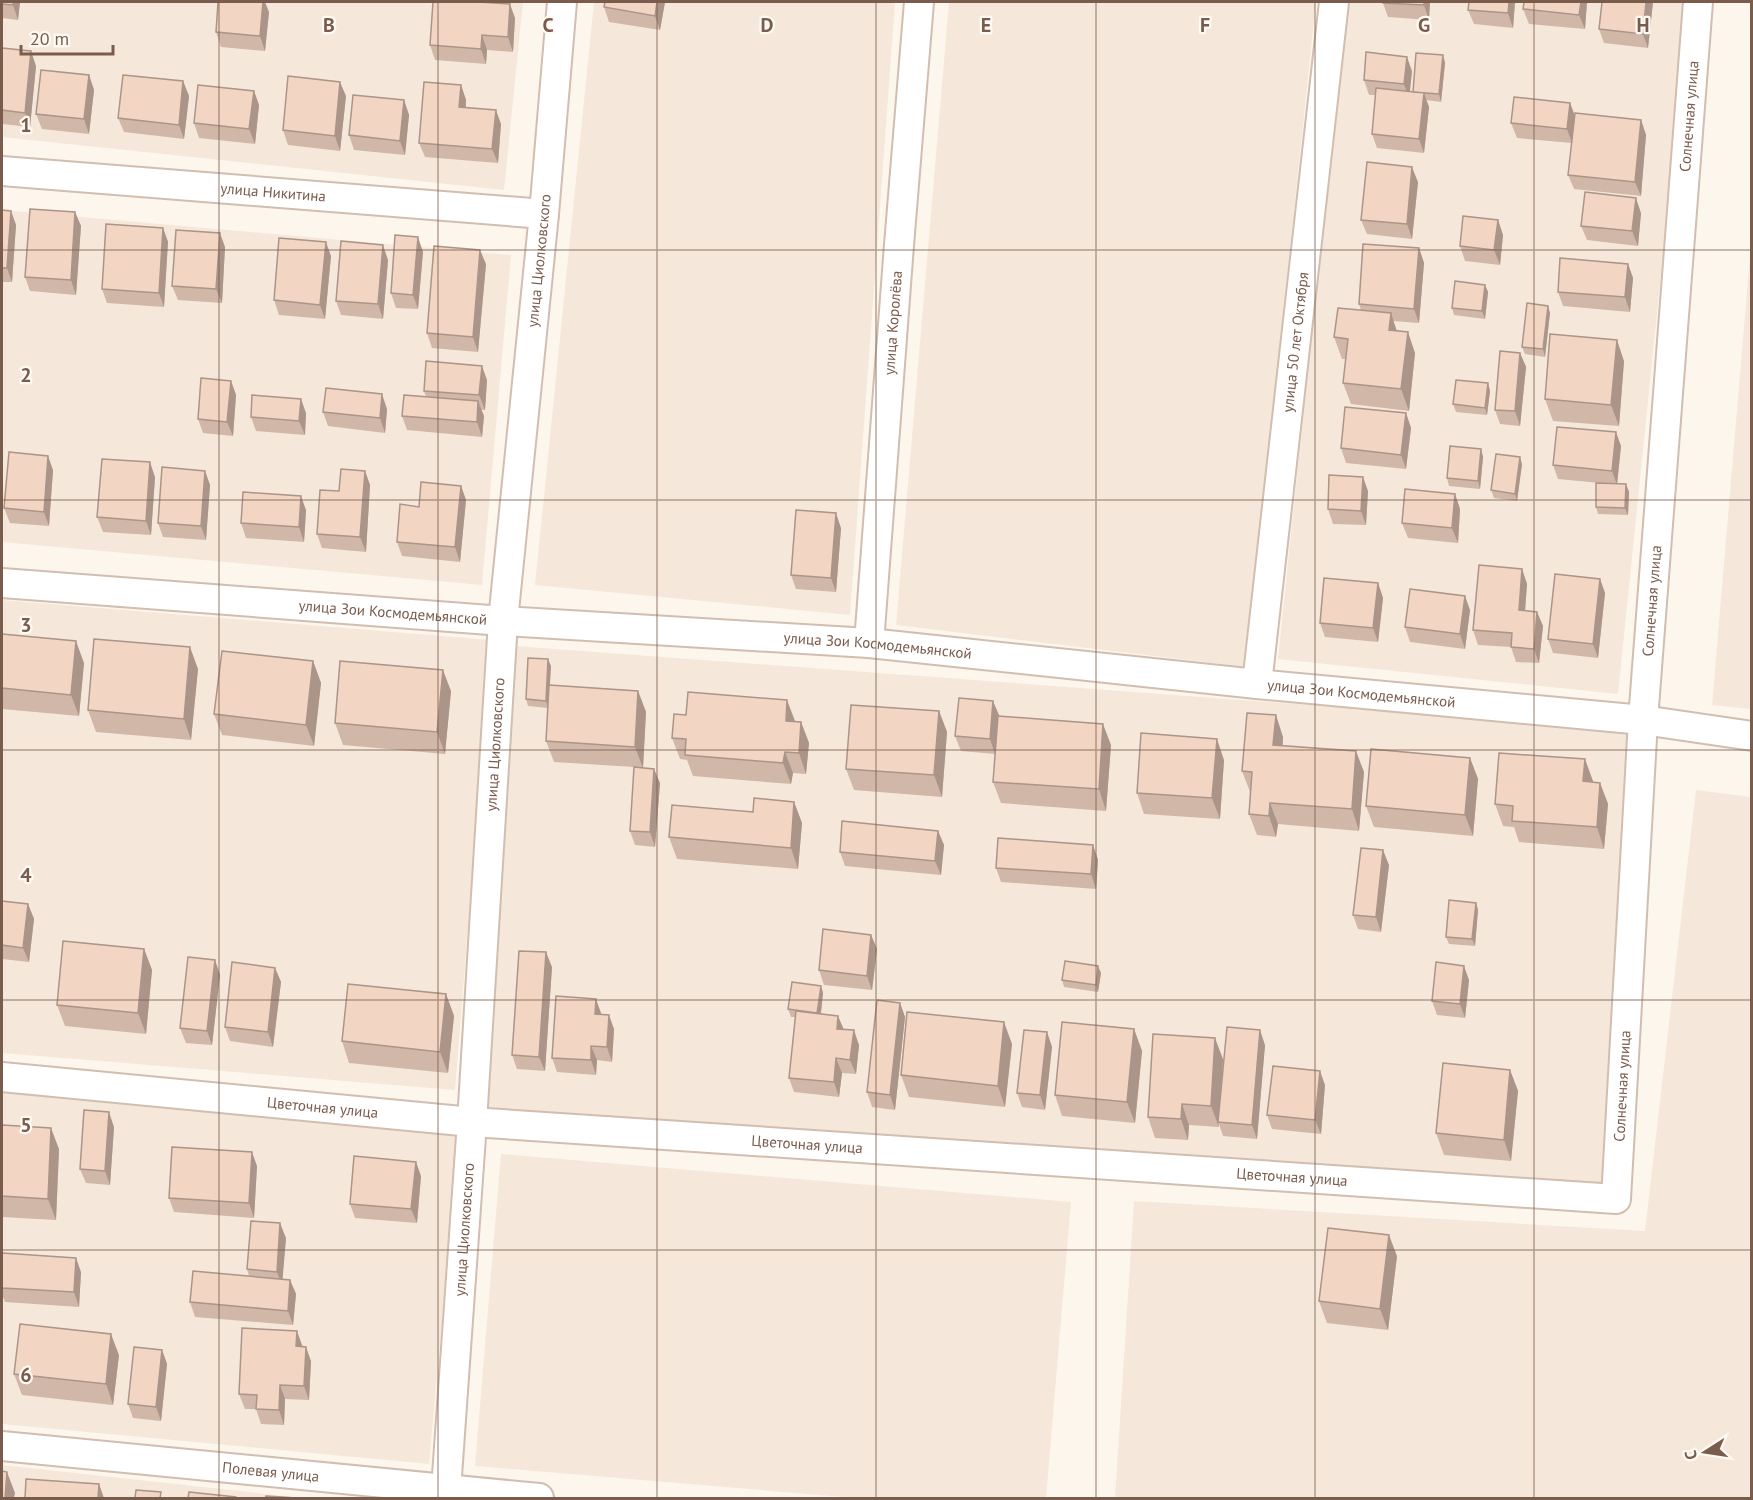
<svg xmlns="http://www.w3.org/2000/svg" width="1753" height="1500" viewBox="0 0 1753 1500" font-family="'PT Sans',sans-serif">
	<rect width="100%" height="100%" fill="#fdf6ec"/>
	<path fill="#f5e8da" d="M2,2H523L504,190L2,137Z
		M594,2H895L850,615L535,585Z
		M949,2H1316L1246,667L896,625Z
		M1346,2H1689L1618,694L1278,659Z
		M2,210L511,255L482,585L2,542Z
		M1751,245L1752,709H1751L1712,705Z
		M2,600L491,640L455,1090L2,1053Z
		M515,646L1634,729L1601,1190L482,1108Z
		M1696,790L1751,797V1498H1115L1134,1201L1645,1231Z
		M2,1092L459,1135L429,1464L2,1424Z
		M501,1154L1071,1202L1046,1498H855L475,1466Z
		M2,1465L303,1498H2Z"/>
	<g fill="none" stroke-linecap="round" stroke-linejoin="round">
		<defs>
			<g id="street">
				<path id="s1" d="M2,171L544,214"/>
				<path id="s2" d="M2,583L503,621L869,643L1257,684L1643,720L1752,736"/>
				<path id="s3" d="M869,643L899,245L919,2"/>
				<path id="s4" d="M1257,684L1334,2"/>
				<path id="s5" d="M2,1077L472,1122L1616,1199L1643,720L1698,2"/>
				<path id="s6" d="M2,1446L539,1498"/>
				<path id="s7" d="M446,1490L472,1122L503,621L544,214L562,2"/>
			</g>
		</defs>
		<use href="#street" stroke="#d1beb0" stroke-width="32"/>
		<use href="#street" stroke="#fff" stroke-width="28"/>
	</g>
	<path fill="#d1b7a8" d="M2,2H20L18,20L2,18Z
		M665,2L660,30L609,22L604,7Z
		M1430,2L1429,20L1388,17L1383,3Z
		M1515,2L1513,28L1474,24L1468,10Z
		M1587,2L1585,29L1529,24L1523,9Z
		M1602,2H1653L1648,48L1604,43L1599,29Z
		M269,12L265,51L221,47L216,32Z
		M515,18L513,52L487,50L486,64L435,60L430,45Z
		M2,48L36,66L30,127L2,124Z
		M1443,55L1445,63L1441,102L1426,100L1429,107L1424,153L1377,148L1372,134L1376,95H1369L1364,80L1412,71L1410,91L1413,92Z
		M89,75L94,90L89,134L42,129L36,114Z
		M183,81L189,96L184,139L124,132L118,118Z
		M461,85L466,100V107L501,124L498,163L425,157L419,143Z
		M254,91L259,105L255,144L199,138L194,123Z
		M346,96L340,151L288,145L283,130Z
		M404,100L409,115L405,155L354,150L349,135Z
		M1570,103L1575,115L1641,120L1646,135L1641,196L1574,189L1568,175L1572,143L1517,138L1511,123Z
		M1418,182L1412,239L1367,234L1361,220Z
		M2,210L11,211L16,225L12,282H2Z
		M75,212L81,226L76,295L30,291L25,277Z
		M1641,213L1638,246L1587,240L1581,226Z
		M1498,220L1503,235L1500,265L1465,261L1460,246Z
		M163,228L168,242L164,307L107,303L102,289Z
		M225,247L222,303L178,300L172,286Z
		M1419,248L1424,263L1419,323L1393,321L1397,331L1415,353L1409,411L1351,404L1343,383L1346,359H1342L1334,337L1361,310L1359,304Z
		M423,252L418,309L396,308L391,293Z
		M331,256L325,319L279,315L274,300Z
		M388,260L383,319L341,315L336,301Z
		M486,264L478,352L432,348L427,333Z
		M1628,264L1633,278L1630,312L1563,306L1558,292Z
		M1485,285L1488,292L1485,319L1454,315L1452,308Z
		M1550,313L1545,357L1525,354L1522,347Z
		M1520,353L1526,367L1520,426L1500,424L1495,410Z
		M1624,361L1619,426L1553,421L1545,399Z
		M487,380L485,410H481L484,416L482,437L407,430L402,416L426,397L424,391Z
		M231,381L236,395L233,436L203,433L198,419Z
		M1488,383L1490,391L1487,415L1456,412L1453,404Z
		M387,409L385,433L328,426L323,412Z
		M306,413L305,435L256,431L251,417Z
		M1406,413L1411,428L1406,469L1346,463L1341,448Z
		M1621,446L1617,484H1626L1629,492L1628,515L1598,514L1596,507L1600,483L1558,479L1553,465Z
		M1481,449L1483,457L1480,489L1449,486L1447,478Z
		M1522,464L1517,501L1494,498L1491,490Z
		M53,470L49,526L10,523L4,508Z
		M205,471L210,485L206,540L163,537L158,523Z
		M365,471L370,485L366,552L322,548L317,534Z
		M155,477L151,535L103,532L97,517Z
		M461,486L466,500L460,562L402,556L397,542L419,507Z
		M1368,491L1366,525L1333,524L1328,509Z
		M1455,494L1460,509L1458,543L1408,538L1402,523Z
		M306,510L304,542L246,538L241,523Z
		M841,528L836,592L796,589L791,575Z
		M1522,569L1527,584L1525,611L1537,612L1543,626L1539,663L1516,662L1511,647L1478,645L1473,630Z
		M1600,579L1605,593L1598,658L1553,653L1548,639Z
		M1378,583L1383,598L1378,642L1325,637L1320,623Z
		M1470,610L1465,649L1410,642L1405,627Z
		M2,634L84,663L79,716L2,709Z
		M313,661L321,683L314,746L222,735L214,714Z
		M551,666L550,685L638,691L646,712L643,768L660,783L655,847L635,845L630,831L634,767L554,762L546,741L548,708L528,706L526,699Z
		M198,669L191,740L96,732L88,710Z
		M451,691L445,754L343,745L335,723Z
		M939,711L947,732L942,797L854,790L846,769Z
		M999,716L1111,745L1106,811L1001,803L993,782L995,754L961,751L955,736Z
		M795,722H801L809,743L806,774L793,773L791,784L693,776L687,760L680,759L672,738Z
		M1283,737V745L1364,772L1359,831L1278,824L1276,837L1257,835L1249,814L1250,792L1242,771Z
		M1470,758L1478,779L1473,836L1374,827L1366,806Z
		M1224,760L1220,819L1144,814L1137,793Z
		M1593,781V782L1600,783L1608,804L1604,849L1519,842L1514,827L1503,826L1495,804Z
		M794,802L802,823L798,869L677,859L669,837L753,812Z
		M938,831L944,845L941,875L845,866L840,852Z
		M1093,845L1098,860L1096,889L1001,882L996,868Z
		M1389,865L1381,932L1358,929L1353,915Z
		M2,901L28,904L34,919L29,962L2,959Z
		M1476,903L1478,910L1475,946L1449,944L1446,937Z
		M871,935L877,949L872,990L824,985L819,970Z
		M144,949L152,970L146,1034L65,1026L57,1005Z
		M215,960L220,975L212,1045L186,1043L180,1028Z
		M552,967L545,1071L517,1069L512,1055Z
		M275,968L281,982L273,1047L230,1041L225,1027Z
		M1101,973L1098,992L1064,987L1062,980Z
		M1469,980L1465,1018L1437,1015L1432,1001Z
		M821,986L823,993L821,1014L843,1029L859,1045L856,1074L842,1073L839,1097L794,1092L789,1078L795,1017H791L788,1009Z
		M446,994L454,1016L448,1073L349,1063L342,1041Z
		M900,1003L905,1017L895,1110L872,1107L867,1092Z
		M601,1013L614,1029L612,1062L597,1060L596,1075L557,1072L552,1058Z
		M1134,1029L1142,1051L1135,1123L1062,1116L1055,1095Z
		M1047,1032L1052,1047L1045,1110L1022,1107L1017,1093Z
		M1012,1044L1005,1107L909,1097L901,1075Z
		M1265,1045L1257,1139L1223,1136L1219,1124V1127L1189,1125L1188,1140L1155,1138L1148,1117L1223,1059L1222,1080Z
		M1510,1070L1518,1091L1511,1161L1444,1155L1436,1133Z
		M1325,1085L1321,1134L1272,1129L1267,1115Z
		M2,1125L59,1149L56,1220L2,1217Z
		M114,1127L110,1185L86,1183L80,1169Z
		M257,1166L254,1218L174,1212L169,1198Z
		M421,1176L417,1223L355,1218L350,1204Z
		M286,1238L282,1279L290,1280L296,1294L293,1325L195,1317L190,1302L249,1276L247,1269Z
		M1397,1256L1388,1330L1327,1323L1319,1301Z
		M81,1272L79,1307L5,1302L2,1294V1288Z
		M302,1345L311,1361L309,1400L285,1399L284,1425L261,1424L256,1409H245L239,1394Z
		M162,1350L167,1364L161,1421L133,1418L128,1404Z
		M119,1355L113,1405L22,1395L14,1374Z"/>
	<path fill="#aa9588" d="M13,2H20L18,20L13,5Z
		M263,2H265L269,12L265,51L260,36Z
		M657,2H665L660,30L655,16Z
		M1424,2H1430L1429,20L1424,5Z
		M1509,2H1515L1513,28L1508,13Z
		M1581,2H1587L1585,29L1579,15Z
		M1646,2H1653L1648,48L1643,34Z
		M510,4L515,18L513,52L508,37Z
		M482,35L487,50L486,64L481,49Z
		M31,51L36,66L30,127L25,113Z
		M1443,55L1445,63L1441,102L1439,94Z
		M1407,57L1412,71L1409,99L1404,84Z
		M89,75L94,90L89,134L84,119Z
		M183,81L189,96L184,139L179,125Z
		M340,82L346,96L340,151L335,136Z
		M461,85L466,100L465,121L459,107Z
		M254,91L259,105L255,144L249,129Z
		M1424,93L1429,107L1424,153L1419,139Z
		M404,100L409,115L405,155L400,141Z
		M1570,103L1575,117L1572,143L1567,129Z
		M496,110L501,124L498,163L492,149Z
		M1641,120L1646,135L1641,196L1635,182Z
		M1412,167L1418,182L1412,239L1407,224Z
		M1636,198L1641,213L1638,246L1632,231Z
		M11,211L16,225L12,282L7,268Z
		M75,212L81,226L76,295L71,280Z
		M1498,220L1503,235L1500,265L1494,250Z
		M163,228L168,242L164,307L159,293Z
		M220,233L225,247L222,303L216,289Z
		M418,237L423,252L418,309L413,295Z
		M326,242L331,256L325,319L320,305Z
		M383,245L388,260L383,319L378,304Z
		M1419,248L1424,263L1419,323L1414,309Z
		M480,250L486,264L478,352L473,337Z
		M1628,264L1633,278L1630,312L1625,297Z
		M1485,285L1488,292L1485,319L1482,311Z
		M1548,306L1550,313L1545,357L1543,349Z
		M1391,313L1398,335L1389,330Z
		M1408,332L1415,353L1409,411L1401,389Z
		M1617,340L1624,361L1619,426L1611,405Z
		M1520,353L1526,367L1520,426L1515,411Z
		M482,366L487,380L485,410L479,395Z
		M231,381L236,395L233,436L227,422Z
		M1488,383L1490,391L1487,415L1485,408Z
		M382,394L387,409L385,433L380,418Z
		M301,399L306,413L305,435L299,421Z
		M478,401L484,416L482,437L477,422Z
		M1406,413L1411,428L1406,469L1401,455Z
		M1616,432L1621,446L1617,485L1612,471Z
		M1481,449L1483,457L1480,489L1478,481Z
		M48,456L53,470L49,526L44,512Z
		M1520,457L1522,464L1517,501L1515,494Z
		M150,462L155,477L151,535L146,521Z
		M205,471L210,485L206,540L201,526Z
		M365,471L370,485L366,552L360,537Z
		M1363,477L1368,491L1366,525L1361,511Z
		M1626,484L1629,492L1628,515L1625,508Z
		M461,486L466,500L460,562L455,547Z
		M1455,494L1460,509L1458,543L1452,528Z
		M301,496L306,510L304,542L299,527Z
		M836,513L841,528L836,592L831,578Z
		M1522,569L1527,584L1524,624L1519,610Z
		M1600,579L1605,593L1598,658L1593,644Z
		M1378,583L1383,598L1378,642L1373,628Z
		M1465,596L1470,610L1465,649L1460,634Z
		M1537,612L1543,626L1539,663L1534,649Z
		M76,641L84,663L79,716L71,695Z
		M190,647L198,669L191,740L184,719Z
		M548,659L551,666L548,708L546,701Z
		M313,661L321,683L314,746L306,725Z
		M443,670L451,691L445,754L437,732Z
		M638,691L646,712L643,768L635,747Z
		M787,700L795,721L793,742L786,721Z
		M993,701L999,715L995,754L990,739Z
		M939,711L947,732L942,797L934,775Z
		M1276,715L1283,737L1281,766L1273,745Z
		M801,722L809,743L806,774L799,753Z
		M1103,724L1111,745L1106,811L1099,789Z
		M1217,739L1224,760L1220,819L1212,798Z
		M1356,751L1364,772L1359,831L1352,809Z
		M785,752L793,773L791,784L783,763Z
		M1470,758L1478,779L1473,836L1465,815Z
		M1585,759L1593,781L1591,803L1583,781Z
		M654,769L660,783L655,847L650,832Z
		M1600,783L1608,804L1604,849L1597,827Z
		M794,802L802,823L798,869L791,848Z
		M1270,803L1278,824L1276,837L1269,816Z
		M938,831L944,845L941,875L935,861Z
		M1093,845L1098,860L1096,889L1091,874Z
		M1383,850L1389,865L1381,932L1376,917Z
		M1476,903L1478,910L1475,946L1472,939Z
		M28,904L34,919L29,962L23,948Z
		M871,935L877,949L872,990L867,976Z
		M144,949L152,970L146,1034L138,1013Z
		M546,952L552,967L545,1071L539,1057Z
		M215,960L220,975L212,1045L207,1031Z
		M1098,966L1101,973L1098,992L1096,985Z
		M1464,966L1469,980L1465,1018L1460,1004Z
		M275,968L281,982L273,1047L268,1032Z
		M821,986L823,993L820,1020L817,1013Z
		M446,994L454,1016L448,1073L440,1052Z
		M596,999L601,1013L600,1028L595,1014Z
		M900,1003L905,1017L895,1110L890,1095Z
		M609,1015L614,1029L612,1062L607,1047Z
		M838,1016L844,1030L837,1029Z
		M1004,1022L1012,1044L1005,1107L998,1086Z
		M1134,1029L1142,1051L1135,1123L1127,1102Z
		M854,1030L859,1045L856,1074L850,1060Z
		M1260,1030L1265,1045L1257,1139L1252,1125Z
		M1047,1032L1052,1047L1045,1110L1040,1095Z
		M1215,1038L1223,1059L1219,1122H1218L1219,1127L1211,1106Z
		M591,1046L597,1060L596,1075L591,1060Z
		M836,1058L842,1073L839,1097L834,1082Z
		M1510,1070L1518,1091L1511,1161L1504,1140Z
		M1320,1071L1325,1085L1321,1134L1315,1120Z
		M1182,1104L1189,1125L1188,1140L1181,1119Z
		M109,1112L114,1127L110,1185L105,1171Z
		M51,1128L59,1149L56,1220L48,1199Z
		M252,1152L257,1166L254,1218L249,1203Z
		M416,1162L421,1176L417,1223L411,1209Z
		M280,1223L286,1238L282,1286L277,1272Z
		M1389,1235L1397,1256L1388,1330L1380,1309Z
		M76,1258L81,1272L79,1307L74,1292Z
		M290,1280L296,1294L293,1325L288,1311Z
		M297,1331L302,1345L301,1361L296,1346Z
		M111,1334L119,1355L113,1405L106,1384Z
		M306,1347L311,1361L309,1400L304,1386Z
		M162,1350L167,1364L161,1421L156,1407Z
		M280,1385L285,1399L284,1425L279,1410Z
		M7,1472L15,1493L14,1498H5Z
		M99,1484L104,1498H98Z"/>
	<path fill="#f3d5c3" stroke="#aa9588" stroke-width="1.5" d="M2,2H13V5L2,4Z
		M218,2H263L260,36L216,32Z
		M433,2H479L510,4L508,37L482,35L481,49L430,45Z
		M605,2H657L655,16L604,7Z
		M1383,2H1424V5L1383,3Z
		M1469,2H1509L1508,13L1468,10Z
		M1524,2H1581L1579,15L1523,9Z
		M1602,2H1646L1643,34L1599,29Z
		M2,48L31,51L25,113L2,110Z
		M1366,52L1407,57L1404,84L1364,80Z
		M1416,53L1443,55L1439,94L1413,92Z
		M41,70L89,75L84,119L36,114Z
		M123,75L183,81L179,125L118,118Z
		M288,76L340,82L335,136L283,130Z
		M424,82L461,85L459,107L496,110L492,149L419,143Z
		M198,85L254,91L249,129L194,123Z
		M1376,88L1424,93L1419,139L1372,134Z
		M353,95L404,100L400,141L349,135Z
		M1514,97L1570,103L1567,129L1511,123Z
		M1575,113L1641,120L1635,182L1568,175Z
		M1367,162L1412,167L1407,224L1361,220Z
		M1585,192L1636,198L1632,231L1581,226Z
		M30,209L75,212L71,280L25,277Z
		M2,210L11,211L7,268H2Z
		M1463,216L1498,220L1494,250L1460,246Z
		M106,224L163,228L159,293L102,289Z
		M176,230L220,233L216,289L172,286Z
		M395,235L418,237L413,295L391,293Z
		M279,238L326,242L320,305L274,300Z
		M341,241L383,245L378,304L336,301Z
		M1363,244L1419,248L1414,309L1359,304Z
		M434,246L480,250L473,337L427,333Z
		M1560,258L1628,264L1625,297L1558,292Z
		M1455,281L1485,285L1482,311L1452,308Z
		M1527,303L1548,306L1543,349L1522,347Z
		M1338,308L1391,313L1389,330L1408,332L1401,389L1343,383L1348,339L1334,337Z
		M1550,334L1617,340L1611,405L1545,399Z
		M1500,351L1520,353L1515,411L1495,410Z
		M426,361L482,366L479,395L424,391Z
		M201,378L231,381L227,422L198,419Z
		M1456,380L1488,383L1485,408L1453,404Z
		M326,388L382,394L380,418L323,412Z
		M252,395L301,399L299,421L251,417Z
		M404,395L478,401L477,422L402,416Z
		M1345,407L1406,413L1401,455L1341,448Z
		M1557,427L1616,432L1612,471L1553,465Z
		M1450,446L1481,449L1478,481L1447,478Z
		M9,452L48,456L44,512L4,508Z
		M1496,454L1520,457L1515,494L1491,490Z
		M102,459L150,462L146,521L97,517Z
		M162,467L205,471L201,526L158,523Z
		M341,469L365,471L360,537L317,534L320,490L339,491Z
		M1329,475L1363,477L1361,511L1328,509Z
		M421,482L461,486L455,547L397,542L400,504L419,507Z
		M1596,483L1626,484L1625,508L1596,507Z
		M1405,489L1455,494L1452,528L1402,523Z
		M243,492L301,496L299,527L241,523Z
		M796,510L836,513L831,578L791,575Z
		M1479,565L1522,569L1519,610L1537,612L1534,649L1511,647L1512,633L1473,630Z
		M1555,574L1600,579L1593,644L1548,639Z
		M1324,578L1378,583L1373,628L1320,623Z
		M1410,589L1465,596L1460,634L1405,627Z
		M2,634L76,641L71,695L2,688Z
		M94,639L190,647L184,719L88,710Z
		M222,651L313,661L306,725L214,714Z
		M528,658L548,659L546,701L526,699Z
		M340,661L443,670L437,732L335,723Z
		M549,685L638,691L635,747L546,741Z
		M688,692L787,700L786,721L801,722L799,753L785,752L783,763L685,755L686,739L672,738L674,714L686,715Z
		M959,698L993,701L990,739L955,736Z
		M851,705L939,711L934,775L846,769Z
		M1247,713L1276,715L1273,745L1356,751L1352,809L1270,803L1269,816L1249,814L1252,772L1242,771Z
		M998,716L1103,724L1099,789L993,782Z
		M1141,733L1217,739L1212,798L1137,793Z
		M1371,749L1470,758L1465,815L1366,806Z
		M1499,753L1585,759L1583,781L1600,783L1597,827L1512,821L1513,806L1495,804Z
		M634,767L654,769L650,832L630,831Z
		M754,798L794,802L791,848L669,837L672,805L753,812Z
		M842,821L938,831L935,861L840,852Z
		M998,838L1093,845L1091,874L996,868Z
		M1361,848L1383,850L1376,917L1353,915Z
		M1449,900L1476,903L1472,939L1446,937Z
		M2,901L28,904L23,948L2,945Z
		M823,929L871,935L867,976L819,970Z
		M63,941L144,949L138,1013L57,1005Z
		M519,951L546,952L539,1057L512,1055Z
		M188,957L215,960L207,1031L180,1028Z
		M1065,961L1098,966L1096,985L1062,980Z
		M232,962L275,968L268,1032L225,1027Z
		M1436,962L1464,966L1460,1004L1432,1001Z
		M792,982L821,986L817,1013L788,1009Z
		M348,984L446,994L440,1052L342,1041Z
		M556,996L596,999L595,1014L609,1015L607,1047L591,1046V1060L552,1058Z
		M877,1000L900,1003L890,1095L867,1092Z
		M796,1011L838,1016L837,1029L854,1030L850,1060L836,1058L834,1082L789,1078Z
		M907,1012L1004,1022L998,1086L901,1075Z
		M1062,1022L1134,1029L1127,1102L1055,1095Z
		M1227,1027L1260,1030L1252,1125L1218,1122Z
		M1024,1030L1047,1032L1040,1095L1017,1093Z
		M1153,1034L1215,1038L1211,1106L1182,1104L1181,1119L1148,1117Z
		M1443,1063L1510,1070L1504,1140L1436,1133Z
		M1273,1066L1320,1071L1315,1120L1267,1115Z
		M84,1110L109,1112L105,1171L80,1169Z
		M2,1125L51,1128L48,1199L2,1196Z
		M172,1147L252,1152L249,1203L169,1198Z
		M354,1156L416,1162L411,1209L350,1204Z
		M251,1221L280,1223L277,1272L247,1269Z
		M1328,1228L1389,1235L1380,1309L1319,1301Z
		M2,1253L76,1258L74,1292L2,1288Z
		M193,1271L290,1280L288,1311L190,1302Z
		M20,1324L111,1334L106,1384L14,1374Z
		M242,1328L297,1331L296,1346L306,1347L304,1386L280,1385L279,1410L256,1409L257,1395L239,1394Z
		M134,1347L162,1350L156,1407L128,1404Z
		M2,1471L7,1472L5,1498H2Z
		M26,1479L99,1484L98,1498H25Z
		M136,1490L161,1492L160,1498H135Z
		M189,1492L236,1497V1498H188Z
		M266,1496L297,1498H265Z"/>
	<path fill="none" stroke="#7a5c4d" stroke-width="1.5" stroke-opacity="0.55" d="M219,2V1498M438,2V1498M657,2V1498M876,2V1498M1096,2V1498M1315,2V1498M1534,2V1498M2,250H1752M2,500H1752M2,750H1752M2,1000H1752M2,1250H1752"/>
	<g text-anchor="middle" stroke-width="4.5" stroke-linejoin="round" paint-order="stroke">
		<g font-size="15" fill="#7a5c4d" stroke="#fffaf3">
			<text dy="5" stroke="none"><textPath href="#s5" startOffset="2704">Солнечная улица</textPath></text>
			<text dy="5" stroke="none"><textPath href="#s1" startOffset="272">улица Никитина</textPath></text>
			<text dy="5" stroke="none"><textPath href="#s7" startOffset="1233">улица Циолковского</textPath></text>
			<text dy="5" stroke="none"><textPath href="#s3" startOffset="321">улица Королёва</textPath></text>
			<text dy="5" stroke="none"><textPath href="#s4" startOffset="344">улица 50 лет Октября</textPath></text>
			<text dy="5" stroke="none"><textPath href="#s5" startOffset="2218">Солнечная улица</textPath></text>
			<text dy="5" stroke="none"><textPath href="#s2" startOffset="392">улица Зои Космодемьянской</textPath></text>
			<text dy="5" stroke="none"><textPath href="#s2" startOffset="878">улица Зои Космодемьянской</textPath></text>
			<text dy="5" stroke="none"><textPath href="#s2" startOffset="1364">улица Зои Космодемьянской</textPath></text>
			<text dy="5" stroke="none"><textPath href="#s7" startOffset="747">улица Циолковского</textPath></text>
			<text dy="5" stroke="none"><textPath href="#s5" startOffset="1732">Солнечная улица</textPath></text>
			<text dy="5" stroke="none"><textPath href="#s5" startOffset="322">Цветочная улица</textPath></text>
			<text dy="5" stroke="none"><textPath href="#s5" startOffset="808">Цветочная улица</textPath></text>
			<text dy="5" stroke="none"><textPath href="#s5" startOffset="1294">Цветочная улица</textPath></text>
			<text dy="5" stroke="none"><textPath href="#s7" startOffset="261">улица Циолковского</textPath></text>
			<text dy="5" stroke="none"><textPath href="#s6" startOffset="270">Полевая улица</textPath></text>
		</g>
	</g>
	<g font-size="20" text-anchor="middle" font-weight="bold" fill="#7a5c4d" stroke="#fffaf3" stroke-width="4.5" stroke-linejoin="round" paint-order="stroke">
		<text x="329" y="32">B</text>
		<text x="548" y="32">C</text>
		<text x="767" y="32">D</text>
		<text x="986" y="32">E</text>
		<text x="1205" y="32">F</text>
		<text x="1424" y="32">G</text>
		<text x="1643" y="32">H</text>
		<text x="26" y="132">1</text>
		<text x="26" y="382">2</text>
		<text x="26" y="632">3</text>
		<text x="26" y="882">4</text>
		<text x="26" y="1132">5</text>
		<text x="26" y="1382">6</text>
	</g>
	<rect width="1753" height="1500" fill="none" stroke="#7a5c4d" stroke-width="6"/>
	<g transform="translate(1705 1452) rotate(258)" stroke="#fffaf3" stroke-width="4.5" paint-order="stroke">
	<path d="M0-4.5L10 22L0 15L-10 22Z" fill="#7a5c4d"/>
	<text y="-9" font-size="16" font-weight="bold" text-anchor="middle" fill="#7a5c4d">С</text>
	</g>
	<path d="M21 45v9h92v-9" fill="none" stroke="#7a5c4d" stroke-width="3"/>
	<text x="30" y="45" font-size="18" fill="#7a5c4d" stroke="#fffaf3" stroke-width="4.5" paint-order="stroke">20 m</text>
</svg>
